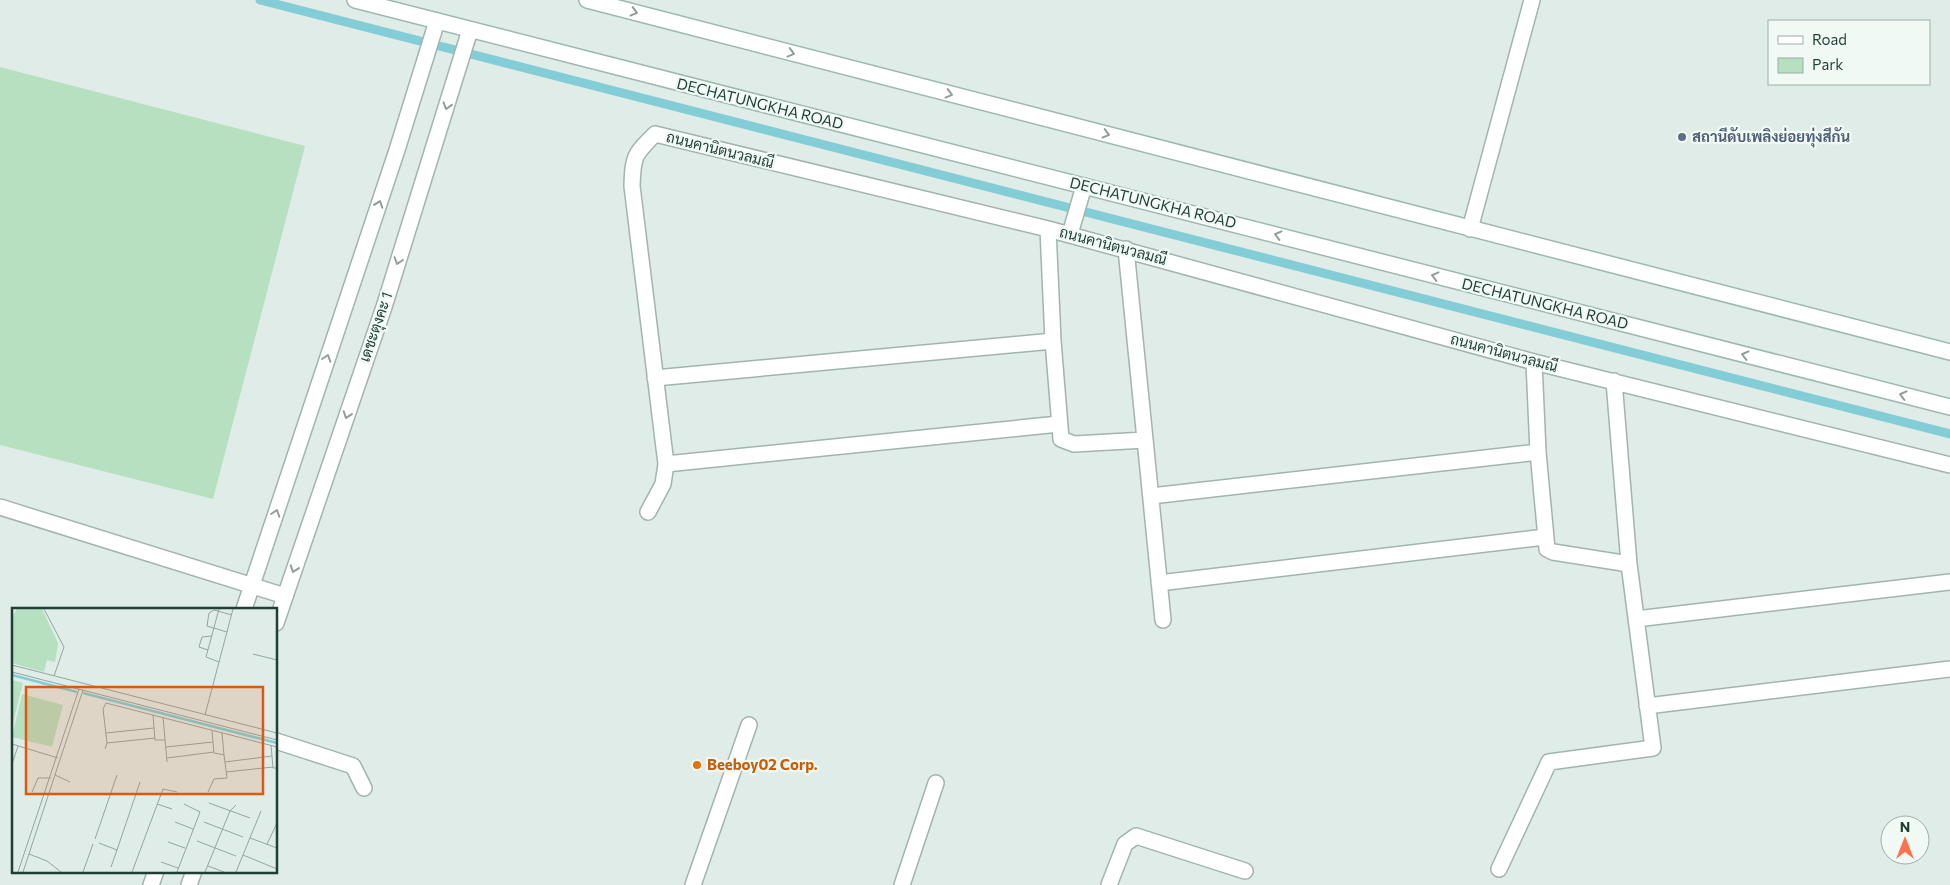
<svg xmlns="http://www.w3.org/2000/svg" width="1950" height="885" viewBox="0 0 1950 885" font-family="Commissioner,Sarabun,sans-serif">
	<rect width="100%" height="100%" fill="#e0ece7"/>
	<path fill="#b7e0c0" d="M0,67L305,146L213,499L0,445Z"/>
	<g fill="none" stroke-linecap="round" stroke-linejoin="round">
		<path stroke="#83cdd7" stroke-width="9" d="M260,0L1950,434"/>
		<defs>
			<path id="lane" d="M1048,229L1053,341L1061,439L1074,444L1145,440
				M1470,229L1532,0
				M1070,234L1084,186
				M1126,249L1163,620
				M655,378L1053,341
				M1614,381L1629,564
				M666,464L1059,424
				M1151,496L1538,452
				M0,507L285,596
				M648,512L663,484L666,464L632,186C633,156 634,155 655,134L1048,229L1534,362L1950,465
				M1159,583L1545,537
				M1636,619L1950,582
				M1647,706L1950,669
				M1499,869L1549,762L1653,748L1629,564L1553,552L1547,549L1538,452L1534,362"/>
			<path id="street" d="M244,609L397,150L437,21
				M276,623L384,307L470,30
				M276,741L353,766L364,788
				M151,885L156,871
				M189,885L194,871
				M693,885L749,725
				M902,885L936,783
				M1109,885L1125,844L1136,836L1245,871"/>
			<path id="secondary" d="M355,0L1950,407
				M587,0L1950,352"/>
		</defs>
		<use href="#lane" stroke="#a2b4ae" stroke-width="18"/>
		<use href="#street" stroke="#a2b4ae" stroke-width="18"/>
		<use href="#secondary" stroke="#9db9ae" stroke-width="18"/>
		<use href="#lane" stroke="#fff" stroke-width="15"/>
		<use href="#street" stroke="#fff" stroke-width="15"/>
		<use href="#secondary" stroke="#fff" stroke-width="15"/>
	</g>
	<defs><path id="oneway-chevron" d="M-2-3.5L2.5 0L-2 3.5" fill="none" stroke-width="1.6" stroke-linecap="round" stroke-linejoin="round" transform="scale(1.25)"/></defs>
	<g stroke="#8f9e9a">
		<use href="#oneway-chevron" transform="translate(634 12) rotate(15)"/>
		<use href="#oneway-chevron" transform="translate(791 53) rotate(15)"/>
		<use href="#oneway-chevron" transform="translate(949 94) rotate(15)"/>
		<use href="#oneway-chevron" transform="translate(447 106) rotate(107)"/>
		<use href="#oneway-chevron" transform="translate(1106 134) rotate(15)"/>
		<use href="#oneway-chevron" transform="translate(379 204) rotate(-71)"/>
		<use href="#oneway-chevron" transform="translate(1278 235) rotate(-166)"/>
		<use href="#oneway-chevron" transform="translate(398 261) rotate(108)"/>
		<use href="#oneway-chevron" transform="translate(1435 276) rotate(-166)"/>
		<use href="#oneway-chevron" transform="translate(1745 355) rotate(-166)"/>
		<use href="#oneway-chevron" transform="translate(327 358) rotate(-72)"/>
		<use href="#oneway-chevron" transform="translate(1903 395) rotate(-166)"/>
		<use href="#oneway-chevron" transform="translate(347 415) rotate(109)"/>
		<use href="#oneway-chevron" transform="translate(276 513) rotate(-72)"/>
		<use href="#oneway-chevron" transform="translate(294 569) rotate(109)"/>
	</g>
	<circle fill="#5c6f8a" stroke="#f1f9f5" stroke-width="2" cx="1682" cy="137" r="5"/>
	<circle fill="#e8710a" stroke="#f1f9f5" stroke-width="2" cx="697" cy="765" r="5"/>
	<g text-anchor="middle" stroke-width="4.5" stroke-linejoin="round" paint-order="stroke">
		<g font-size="15" fill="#1f3e35" stroke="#f1f9f5">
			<text transform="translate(760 104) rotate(14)" y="5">DECHATUNGKHA ROAD</text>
			<text transform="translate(720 150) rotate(14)" y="5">ถนนคานิตนวลมณี</text>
			<text transform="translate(1153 203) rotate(14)" y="5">DECHATUNGKHA ROAD</text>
			<text transform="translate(1113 246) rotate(15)" y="5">ถนนคานิตนวลมณี</text>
			<text transform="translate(1545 304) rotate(14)" y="5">DECHATUNGKHA ROAD</text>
			<text transform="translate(376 327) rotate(-71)" y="5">เดชะตุงคะ 1</text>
			<text transform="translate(1504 353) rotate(15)" y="5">ถนนคานิตนวลมณี</text>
		</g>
		<g font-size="15" font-weight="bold" fill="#4e5e75" stroke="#f1f9f5" text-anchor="start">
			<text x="1692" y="142">สถานีดับเพลิงย่อยทุ่งสีกัน</text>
		</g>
		<g font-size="15" font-weight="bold" fill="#c56008" stroke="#f1f9f5" text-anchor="start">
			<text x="707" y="770">Beeboy02 Corp.</text>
		</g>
	</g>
	<g transform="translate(12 608)">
		<rect width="265" height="265" fill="#e0ece7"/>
		<path d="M5,1H30L46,35L43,54L35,52L32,64L0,55V9ZM0,72L11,75L0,119ZM10,86L51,97L40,139L0,129Z" fill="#b7e0c0"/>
		<path fill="none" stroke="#83cdd7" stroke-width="2.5" d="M0,67L65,84M71,85L265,135"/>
		<path fill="none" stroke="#93a6a0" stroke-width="1" d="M32,1L52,39L42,68M215,24L195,18L197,5L202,2L220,7M196,42L187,39L190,29L200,28M241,46L265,52M207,54L194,49L207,1M0,57L265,125M0,64L265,132M141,107L143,132H153M193,107L221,1M151,109L155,154M94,125L142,120M210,125L212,147M95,135L143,130M0,136L46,150M259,137L261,160H265M154,139L201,134M93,141L95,135L91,101L94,95L265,139M155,150L202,144M213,154L260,148M0,156L6,138M214,164L261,159M43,167L58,174M20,184L26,170H39M196,184L202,171L215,170L212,147L202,145L200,123M197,195L238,210M145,196L160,201M163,214L181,221M192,214L231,229M238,230L265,240M83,231L105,167M185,233L224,248M156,234L173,240M87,235L105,242L128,174M255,236L265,215M17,246L35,253L49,264M231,247L265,261M149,254L166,260M196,258L212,264M99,259L105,242M6,264L67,81M11,264L71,82M71,264L81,236M120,264L151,181L165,184M165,264L188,204L172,196M193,264L218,203L224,197M224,264L249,203"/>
		<path fill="#de580e" fill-opacity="0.15" stroke="#de580e" stroke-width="2.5" d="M14,79H251V186H14Z"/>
		<rect width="265" height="265" fill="none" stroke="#1f3e35" stroke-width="2.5"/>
	</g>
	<rect x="1768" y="20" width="162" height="65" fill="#f1f9f5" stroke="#9daea8"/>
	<rect x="1778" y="36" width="25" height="8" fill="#ffffff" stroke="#9daea8"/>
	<text x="1812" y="45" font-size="15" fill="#1f3e35">Road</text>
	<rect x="1778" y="58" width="25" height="15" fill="#b7e0c0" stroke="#9daea8"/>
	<text x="1812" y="70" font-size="15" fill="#1f3e35">Park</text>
	<g transform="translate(1905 840)"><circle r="24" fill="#f1f9f5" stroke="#9daea8"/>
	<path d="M0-4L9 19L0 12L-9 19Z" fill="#fe724d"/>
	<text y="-8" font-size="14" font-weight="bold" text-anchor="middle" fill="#1f3e35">N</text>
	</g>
</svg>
